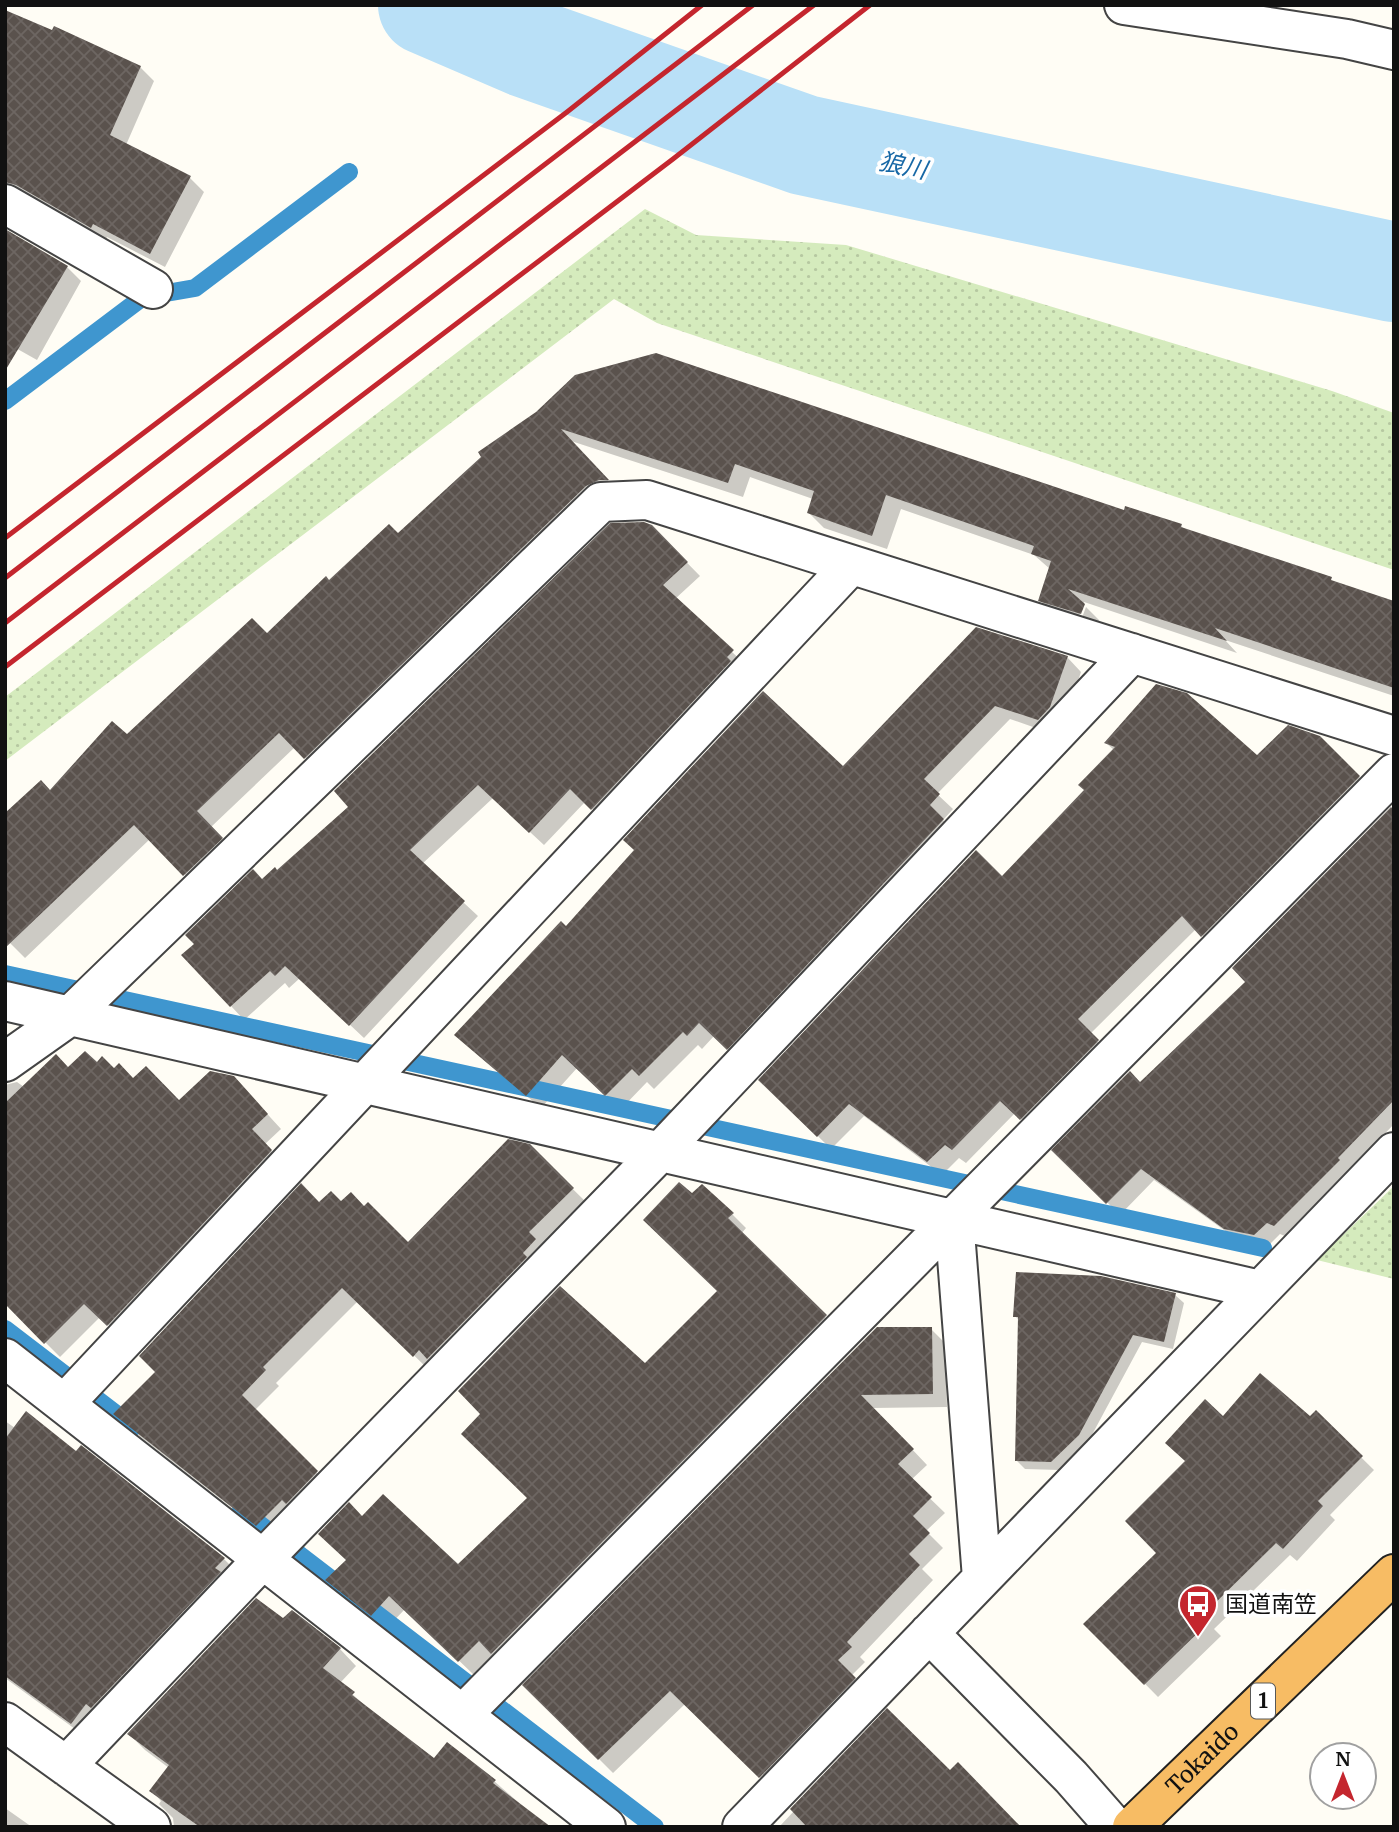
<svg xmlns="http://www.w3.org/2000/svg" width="1399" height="1832" viewBox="0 0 1399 1832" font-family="Merriweather,'Noto Sans JP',serif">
	<defs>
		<pattern id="grass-dots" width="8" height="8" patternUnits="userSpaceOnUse" patternTransform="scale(1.75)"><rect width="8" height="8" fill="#d5ebbd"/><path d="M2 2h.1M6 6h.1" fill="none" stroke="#b6c8a1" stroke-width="1.8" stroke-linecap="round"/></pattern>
		<pattern id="building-cross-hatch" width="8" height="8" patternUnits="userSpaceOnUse" patternTransform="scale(1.75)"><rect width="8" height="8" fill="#5a524d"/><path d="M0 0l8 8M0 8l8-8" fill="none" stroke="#6d6662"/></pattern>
	</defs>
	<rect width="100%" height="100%" fill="#fffdf5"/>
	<path fill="url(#grass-dots)" d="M645,209L696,235L846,245L1332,391L1394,413V570L657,323L614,299L5,761V697Z
		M1394,1186V1279L1317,1260Z"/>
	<path fill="#0003" d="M5,12L140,67L154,81L126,145L190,178L204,192L165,267L107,237L105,241L5,202Z
		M67,267L81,281L37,360L5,342Z
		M538,413L1125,512L1181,526L1185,530L1394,603V696L1225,640L1237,653L1084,602L1077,622L1055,615L1040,600L1050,569L1034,555L901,509L887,549L824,528L809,513L813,499L750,477L743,497L571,441L621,494L320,773L295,747L211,827L236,854L199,889L150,839L25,958L5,938L51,792L267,635L329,582L398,535Z
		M651,526L700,576L675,599L746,665L606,822L585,802L544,845L493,798L422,864L478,916L364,1038L300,978L289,988L285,983L244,1020L231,1006L263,881L277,873Z
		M1086,607L1099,620L1096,628L1080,623Z
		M1067,657L1081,672L1064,722L1053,734L1010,719L937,794L953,809L943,820L957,835L742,1062L714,1036L702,1049L698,1045L654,1089L647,1082L621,1109L577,1068L541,1108L471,1049L566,928L843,769Z
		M1320,737L1373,791L1216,949L1196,929L1090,1034L1111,1055L1035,1132L1015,1113L966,1163L959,1158L942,1175L864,1116L831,1149L761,1080L1002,879L1086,791L1114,750L1106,743L1257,757Z
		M1394,813V1124L1287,1237L1280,1234L1267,1247L1238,1240L1154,1180L1120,1215L1054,1150L1140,1084L1247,982Z
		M97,1064L179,1102L248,1093L281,1129L265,1144L285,1166L123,1339L100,1317L60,1357L5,1302V1085L17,1082L24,1087L68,1069Z
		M529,1146L587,1203L428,1369L358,1301L276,1383L279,1386L255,1410L331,1487L272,1539L129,1428L115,1414L320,1204L341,1203L365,1208L408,1244Z
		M692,1196L732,1214L746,1228L741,1234L839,1331L507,1667L494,1654L474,1675L405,1609L386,1629L341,1594L327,1580L348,1561L362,1518L458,1566L529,1498L645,1365L719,1291Z
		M1175,1295L1184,1303L1173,1349L1142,1342L1087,1444L1060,1470L1025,1469L1017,1461L1020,1321L1015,1316Z
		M931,1329L945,1343L947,1407L873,1408L927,1465L911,1480L945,1513L926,1531L943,1548L922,1569L933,1580L860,1657L865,1662L851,1676L869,1693L774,1791L685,1704L613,1773L525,1685Z
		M1316,1413L1374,1470L1330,1515L1335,1520L1297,1561L1290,1555L1214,1629L1221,1636L1158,1697L1086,1624L1159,1553L1187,1462L1223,1418L1310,1419Z
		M5,1421L15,1428L76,1453L81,1448L224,1559L238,1573L86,1737L5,1678Z
		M292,1612L340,1649L356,1666L340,1683L370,1710L435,1760L494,1781L547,1827H174L173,1818L159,1804L161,1801L152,1791L169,1768L145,1750L129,1734Z
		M950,1773L1019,1827H779L794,1811Z
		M5,1808L32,1827H5Z"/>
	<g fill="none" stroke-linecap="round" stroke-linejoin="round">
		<path stroke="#3f96cf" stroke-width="18" d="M5,401L143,297L195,288L349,172
			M5,974L1263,1248
			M5,1329L133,1427
			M241,1510L655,1827"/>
		<path stroke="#b9e0f7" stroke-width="100" d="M428,5L528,48L804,145L1394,272"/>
	</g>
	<path fill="url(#building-cross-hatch)" d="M5,10L52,30L54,26L141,66L110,135L191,176L150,254L93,224L91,228L16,185L5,182Z
		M5,229L68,266L5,371Z
		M656,353L1124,510L1125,506L1182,524L1181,527L1332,577L1331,580L1394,601V688L1215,628L1227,641L1068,589L1085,604L1081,614L1038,601L1051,561L1031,554L1034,546L886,495L872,536L807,513L814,491L735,464L728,483L561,429L609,480H599L586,486L304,759L279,733L197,811L223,838L183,876L134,825L5,948V813L41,780L50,790L112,721L127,734L252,618L267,633L326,576L329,580L389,524L398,533L481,457L478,452L536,412L575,375Z
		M644,522L652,525L688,562L663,585L734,650L727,657L731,661L591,810L570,789L529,833L478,785L410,850L465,901L349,1026L285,966L275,976L270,971L230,1007L181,955L194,944L185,935L253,869L262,879L275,867L277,870L348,807L334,791L610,523Z
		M976,627L1068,656L1050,707L1038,720L995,706L924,779L940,794L930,805L944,819L727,1050L699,1023L687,1036L683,1032L639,1076L632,1069L605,1096L562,1055L526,1096L454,1035L561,921L566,926L634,850L623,840L763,691L843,766Z
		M1156,684L1187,693L1257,755L1288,725L1320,736L1360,776L1201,937L1182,916L1078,1019L1099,1040L1020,1120L1000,1101L952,1150L945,1145L927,1162L849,1104L817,1137L758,1080L976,850L1002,876L1084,790L1078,785L1115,747L1104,743Z
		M1391,807L1394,810V1100L1338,1158L1340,1160L1274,1226L1267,1223L1254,1235L1224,1229L1141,1169L1106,1204L1051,1150L1130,1071L1140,1082L1245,982L1232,968Z
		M85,1051L97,1062L102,1056L114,1068L119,1063L133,1078L146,1066L179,1100L210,1071L234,1076L268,1114L252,1129L272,1150L107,1326L84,1304L44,1344L5,1304V1103L56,1054L68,1067Z
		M508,1139L530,1144L574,1188L529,1232L536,1239L523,1253L527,1257L427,1359L419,1350L413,1357L342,1288L263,1367L266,1370L242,1395L318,1471L286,1504L282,1500L256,1526L113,1414L155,1372L139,1356L301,1183L319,1202L331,1191L341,1201L351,1192L364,1206L368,1202L408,1242Z
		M679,1182L692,1193L702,1184L734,1213L728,1218L827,1315L491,1654L479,1641L458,1662L389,1596L371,1616L325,1580L346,1560L318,1534L349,1502L362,1516L383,1494L458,1564L527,1498L461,1434L480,1414L458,1391L560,1286L645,1363L717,1291L643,1220Z
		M1016,1272L1101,1276L1176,1293L1164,1342L1133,1335L1079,1435L1051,1462L1015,1461L1018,1317H1013Z
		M877,1327H932L933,1394L861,1395L914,1449L898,1464L932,1497L913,1516L930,1533L909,1554L920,1565L847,1642L852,1647L838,1660L856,1678L759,1778L670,1691L598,1760L522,1685Z
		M1260,1373L1310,1416L1316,1410L1363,1456L1318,1501L1323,1506L1283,1549L1276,1543L1203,1615L1209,1622L1144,1685L1083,1624L1156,1553L1125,1521L1185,1461L1165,1443L1205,1399L1223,1416Z
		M26,1411L76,1451L81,1445L225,1558L215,1568L221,1572L91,1708L86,1704L71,1724L5,1676V1439Z
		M256,1598L283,1618L292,1610L341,1648L323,1668L355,1692L352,1695L434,1758L447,1742L496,1780L493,1783L551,1827H200L149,1791L169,1765L127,1734Z
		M887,1708L950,1770L958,1762L1021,1827H807L790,1809Z"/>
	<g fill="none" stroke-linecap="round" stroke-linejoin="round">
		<defs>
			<path id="minor" d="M1124,5L1347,39L1394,50
				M5,204L153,289
				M5,1001L1260,1290
				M5,1062L70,1016L601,502L647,500L1394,736
				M954,1219L982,1578
				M5,1358L606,1827
				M64,1404L851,565
				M929,1633L1071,1777L1115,1827
				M463,1714L1394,773
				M5,1722L151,1827
				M66,1766L263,1559L660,1152L1132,653
				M742,1827L1394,1152"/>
			<g id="trunk">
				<path id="s1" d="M1132,1827L1394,1574"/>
			</g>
		</defs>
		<use href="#minor" stroke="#444" stroke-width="42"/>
		<use href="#trunk" stroke="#222" stroke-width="42"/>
		<use href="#minor" stroke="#fff" stroke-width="38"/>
		<use href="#trunk" stroke="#f7bc64" stroke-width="38"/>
		<path stroke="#c4262e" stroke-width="5" d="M5,538L567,112L702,5
			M5,578L753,5
			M5,623L814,5
			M5,667L673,159L870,5"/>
	</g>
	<defs>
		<symbol id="bus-pin" viewBox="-11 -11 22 30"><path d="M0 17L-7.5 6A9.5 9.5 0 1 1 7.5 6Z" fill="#c4262e" stroke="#fff"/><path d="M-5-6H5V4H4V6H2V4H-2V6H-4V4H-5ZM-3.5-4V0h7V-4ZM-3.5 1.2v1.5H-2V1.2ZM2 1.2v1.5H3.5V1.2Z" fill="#fff"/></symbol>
	</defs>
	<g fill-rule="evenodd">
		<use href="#bus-pin" x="1176" y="1582" width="44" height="60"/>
	</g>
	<g text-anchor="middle" stroke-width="7" stroke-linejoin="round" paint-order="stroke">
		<rect fill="#fff" stroke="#585858" stroke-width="2" x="1251" y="1683.5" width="24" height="35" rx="5"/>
		<g font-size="21" font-weight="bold" fill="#111">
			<text x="1263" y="1708">1</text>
		</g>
		<g font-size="23" fill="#111" stroke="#fff" text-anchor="start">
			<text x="1225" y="1612">国道南笠</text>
		</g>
		<g font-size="23" fill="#111" stroke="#fff">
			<text dy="8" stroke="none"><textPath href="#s1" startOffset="98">Tokaido</textPath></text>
		</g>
		<g font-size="24" font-style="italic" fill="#1768a6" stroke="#fff">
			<text transform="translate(903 166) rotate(12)" y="8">狼川</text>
		</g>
	</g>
	<rect width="1399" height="1832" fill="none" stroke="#111111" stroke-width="14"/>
	<g transform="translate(1343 1776)"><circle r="33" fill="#ffffff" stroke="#a0a0a0" stroke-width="2"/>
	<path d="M0-5L12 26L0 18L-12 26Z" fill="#c4262e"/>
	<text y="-10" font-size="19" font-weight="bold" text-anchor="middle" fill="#111111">N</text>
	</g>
</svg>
